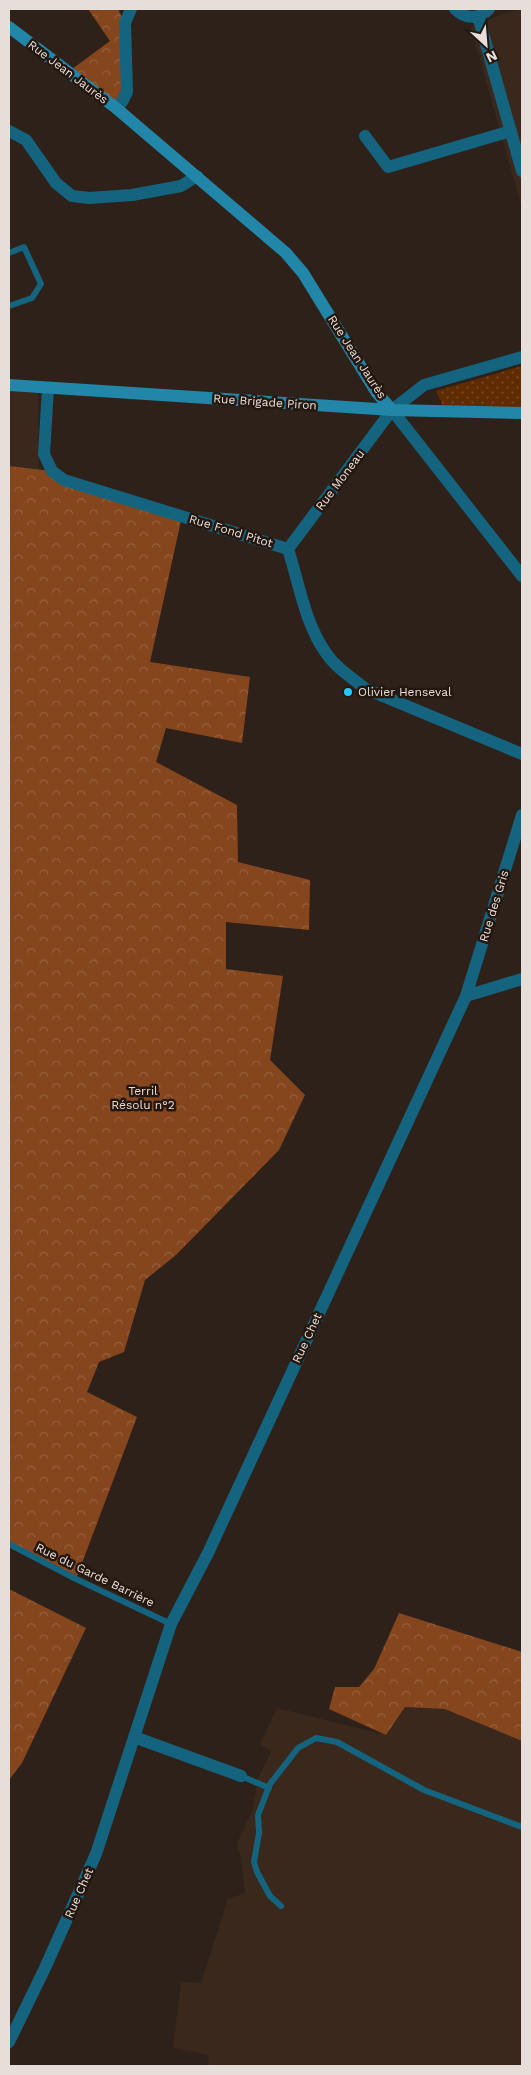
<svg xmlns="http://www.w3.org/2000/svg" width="531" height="2075" viewBox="0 0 531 2075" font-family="'Work Sans',sans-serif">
	<defs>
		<pattern id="grass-dots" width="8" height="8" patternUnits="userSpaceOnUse" patternTransform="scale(1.25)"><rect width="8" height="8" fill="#612b01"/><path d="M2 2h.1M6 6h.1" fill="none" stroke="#784925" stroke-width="1.8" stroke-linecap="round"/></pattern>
		<pattern id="forest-crowns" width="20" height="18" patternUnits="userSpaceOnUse" patternTransform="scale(1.25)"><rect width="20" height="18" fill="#85461d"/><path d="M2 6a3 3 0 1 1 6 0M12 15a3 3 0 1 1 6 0" fill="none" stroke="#96603d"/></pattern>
	</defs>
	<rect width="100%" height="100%" fill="#2e211a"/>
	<path fill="#3a281d" d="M522,9V208L471,28L505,13Z
		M9,391L38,393L39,469L9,466Z
		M405,1707L445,1709L522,1741V2066H208L209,2055L173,2048L181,1982L201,1983L228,1899L245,1893L241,1858L237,1843L252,1812L258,1778L271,1751L260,1744L277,1708L386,1735Z"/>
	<path fill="url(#grass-dots)" d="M522,366V411L446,412L436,391Z"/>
	<path fill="url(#forest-crowns)" d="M88,9H118L125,23L127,92L116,108L68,72L110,41Z
		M9,466L52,471L182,516L150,662L250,677L242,743L166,728L156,762L237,805L238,862L310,880L309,930L226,922V969L283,976L270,1060L305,1095L279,1150L176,1255L145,1280L124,1352L99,1362L87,1392L137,1417L76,1579L9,1546Z
		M9,1589L86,1628L22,1763L9,1780Z
		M399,1613L522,1652V1741L445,1709L405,1707L386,1735L329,1709L335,1687H359L374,1669Z"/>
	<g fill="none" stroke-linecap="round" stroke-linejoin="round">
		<path stroke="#14647f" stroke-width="6" d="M9,253L24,247L41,284L32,298L9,306
			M9,1544L76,1579L171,1624
			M241,1776L269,1788
			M281,1906L270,1896L257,1872L254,1862L259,1833L258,1815L270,1784L298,1748L316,1738L337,1742L424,1790L522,1827"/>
		<path stroke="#14647f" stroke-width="12" d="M455,9C465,19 479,20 489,9
			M478,16L522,171
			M116,108L122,102L127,92L125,23L131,9
			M9,131L26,140L56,183L72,196L89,198L132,195L181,186L197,176
			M365,136L388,167L511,131
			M48,388L44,454L52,471L64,480L288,549C299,583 305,624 326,653C336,668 352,678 366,689L522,754
			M392,410L522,576
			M288,549L392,410L424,385L522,357
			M466,996L522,815
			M134,1737L241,1776
			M9,2042L45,1968L96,1854L171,1624L208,1553L466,996L522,979"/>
		<path stroke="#2286a8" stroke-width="12" d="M9,27L116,108L286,253L303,273L377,393L392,410
			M9,385L392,410L522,413"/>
	</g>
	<circle fill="#23c9fe" stroke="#241710" stroke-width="2" cx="348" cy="692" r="5"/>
	<g text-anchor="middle" stroke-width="5" stroke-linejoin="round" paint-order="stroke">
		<g font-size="12" fill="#e7ded9" stroke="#241710">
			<text transform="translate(68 72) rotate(37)" y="4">Rue Jean Jaurès</text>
			<text transform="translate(357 357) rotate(57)" y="4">Rue Jean Jaurès</text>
			<text transform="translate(265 402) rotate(4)" y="4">Rue Brigade Piron</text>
			<text transform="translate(340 480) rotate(-53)" y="4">Rue Moneau</text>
			<text transform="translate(231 531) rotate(17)" y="4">Rue Fond Pitot</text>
			<text transform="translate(494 906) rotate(-73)" y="4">Rue des Gris</text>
			<text transform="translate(307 1338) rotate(-65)" y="4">Rue Chet</text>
			<text transform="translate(95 1575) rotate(26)" y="4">Rue du Garde Barrière</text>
			<text transform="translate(79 1893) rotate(-66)" y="4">Rue Chet</text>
		</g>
		<g font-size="12" fill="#e7ded9" stroke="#241710" text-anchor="start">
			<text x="358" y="696">Olivier Henseval</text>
		</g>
		<g font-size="12" fill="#f0d8cc" stroke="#241710">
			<text x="143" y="1095">Terril<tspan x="143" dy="14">Résolu n°2</tspan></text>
		</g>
	</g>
	<rect width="531" height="2075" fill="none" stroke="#e7ded9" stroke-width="20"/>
	<g transform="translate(486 45) rotate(154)" stroke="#241710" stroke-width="4" paint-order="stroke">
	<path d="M0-4L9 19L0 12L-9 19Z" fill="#e7ded9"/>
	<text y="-8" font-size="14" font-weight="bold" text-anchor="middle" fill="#e7ded9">N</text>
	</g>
</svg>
